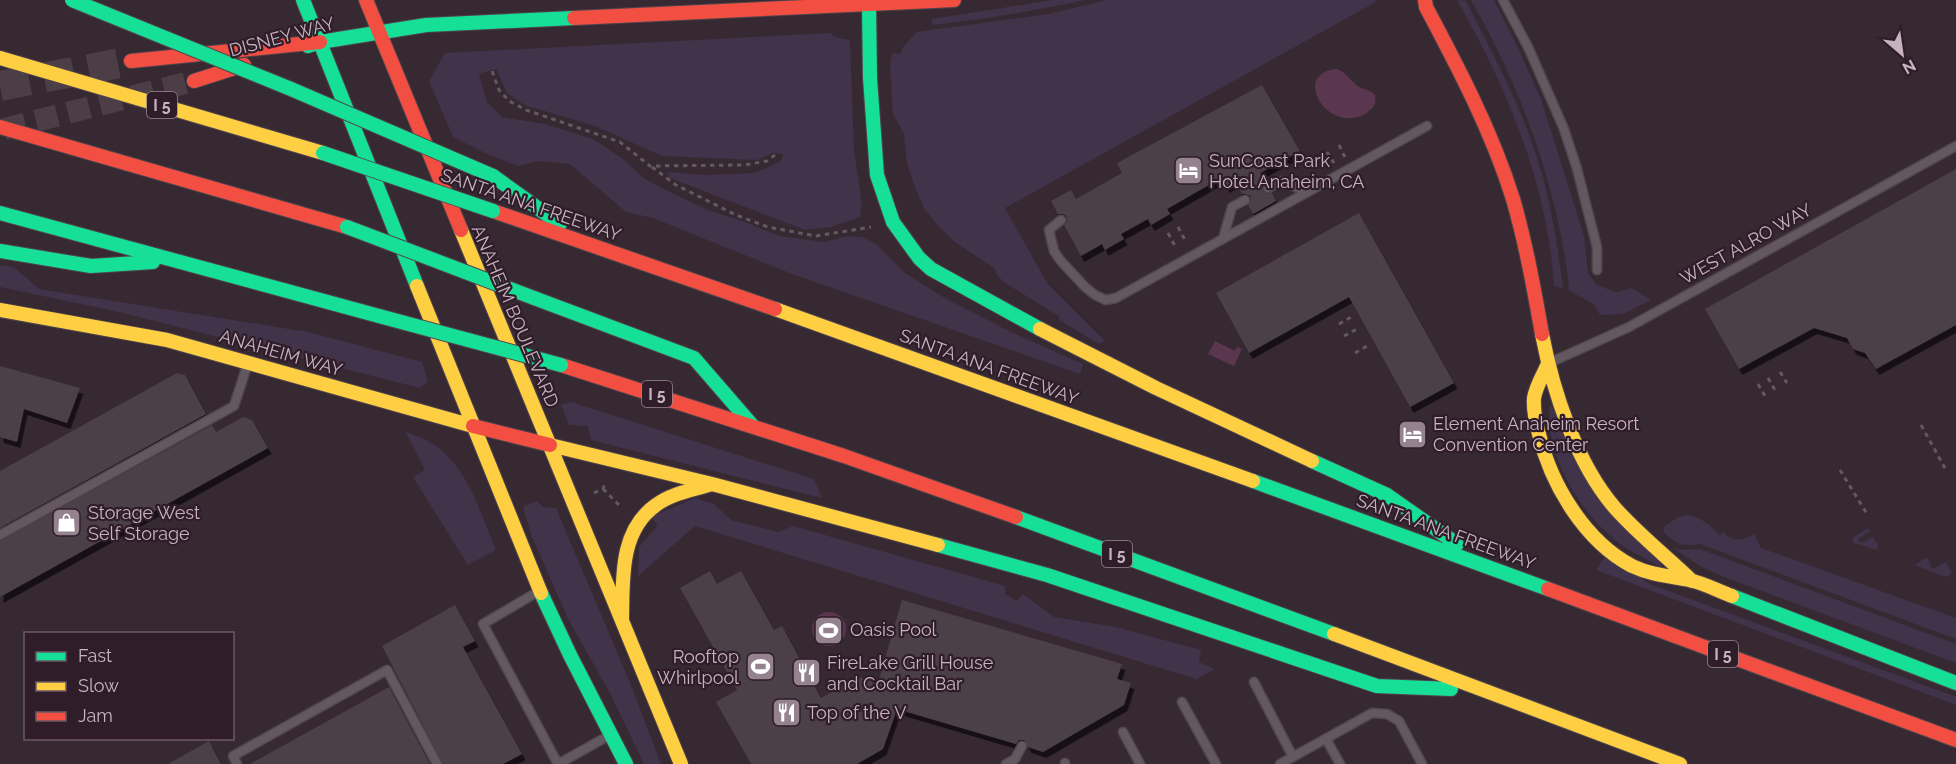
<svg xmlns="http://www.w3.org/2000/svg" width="1956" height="764" viewBox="0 0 1956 764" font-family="Raleway,sans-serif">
	<defs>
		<filter id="shadow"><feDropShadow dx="3.5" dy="6" stdDeviation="0" flood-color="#0009"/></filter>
	</defs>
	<rect width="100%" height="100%" fill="#362932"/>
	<path fill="#40334a" d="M1053,0H1084C1034,11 983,20 932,25L931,19Z
		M1107,0H1375L1376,2L1005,208L1047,283L1105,341L1099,344L1059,320V316L1005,283L998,276L994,268L955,242L941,229L925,210L916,190L907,164L904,134L893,114L890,65L892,53L900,54L903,47L917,32L1048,14Z
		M1457,0L1466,1C1489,47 1515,94 1532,143C1549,189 1557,240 1563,288L1554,286C1548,185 1507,88 1457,0Z
		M1471,0H1494L1518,48L1541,99L1584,236L1588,273L1597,285L1616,292L1632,288L1651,300L1623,314L1600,315L1594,304L1568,290L1569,286C1557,185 1521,88 1471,0Z
		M830,33L835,37L850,40L854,151L862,204L860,217L831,227L805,230L670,178L667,172L705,175L755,173L781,161L783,154L773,153L757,160L662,156L595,126L524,105L507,93L496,69L479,74L487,102L502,117L545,124L593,139L622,158L645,179L666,190L708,210L742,221L780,236L824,242L848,236L862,237L876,244L905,273L943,297L1011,332L1083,364L1080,374L792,274L653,218L626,212L570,164L539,161L518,166L489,155L453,137L429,81L445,53Z
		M0,265L14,267L39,289L308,332L422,362L428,382L420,388L119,312L0,287Z
		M571,402L814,479L822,498L591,440L588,426L569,425L561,405Z
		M1551,405L1663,568C1650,561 1635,554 1623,546C1588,522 1556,473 1550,431C1549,424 1550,416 1549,408Z
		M405,431C413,435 423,438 431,443C468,465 480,513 496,550L468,565L413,477L425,470Z
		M695,498L714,504L731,520L778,532L793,526L1005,586V594L1017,601L1023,594L1054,617L1116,627L1201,650L1199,662L1215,669L1195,680L1193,678L695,526L638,576L639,547L658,525L650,517Z
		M537,501L543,507L556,508L631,685L661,764H644L610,693L568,619L532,537L523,507Z
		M1687,515C1700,516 1712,526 1720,536L1723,532C1733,542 1743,541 1754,534L1761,548L1956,618V639L1700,544C1684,547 1674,544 1663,531L1665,526L1678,517Z
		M1868,528L1871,531L1858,539L1861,543L1873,537L1878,545L1877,550L1854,543L1852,540L1855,536Z
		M1673,548L1682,550L1700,549L1956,644V663L1724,577L1700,566Z
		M1605,556L1650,584L1956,697V705L1596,570Z
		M1927,557L1932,569L1946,562L1952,573L1946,577L1914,565Z"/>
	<path fill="#5b364f" d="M1337,69C1348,73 1351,83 1361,88C1367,90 1370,90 1375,95C1377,104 1373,109 1365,114C1326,135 1291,72 1337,69Z
		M1215,341L1235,351L1237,347L1242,349L1234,366L1208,354Z
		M812 629a17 17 0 1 1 34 0a17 17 0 1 1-34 0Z"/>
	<path fill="#4b3f47" filter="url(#shadow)" d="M1262,85L1300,151L1260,173L1265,182L1262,187L1263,191L1267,194L1272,193L1276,201L1253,214L1248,205L1251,201L1250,196L1246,194H1242L1235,182L1226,187L1221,178L1167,209L1170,214L1151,225L1148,219L1121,234L1124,239L1105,250L1102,244L1081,256L1064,225L1067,222L1066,216L1063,214H1058L1051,201L1071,190L1076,199L1122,173L1117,163Z
		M1956,169V325L1876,369L1865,353L1853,349L1847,338L1814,328L1739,369L1705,309Z
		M1359,213L1454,383L1410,407L1349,297L1249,353L1216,293Z
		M0,366L80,388L67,423L24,409L17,442L0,437Z
		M177,373L185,375L206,414L0,528V471Z
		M243,417L252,420L268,448L0,597V541L212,425L216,432Z
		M710,571L717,584L741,571L774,630L782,626L821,698L858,677L878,683L902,600L1122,664L1117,679L1131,683L1124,705L1043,752L1028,747L1024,740H1019L1016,744L897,709L883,749L857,764H751L716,702L737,690L680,588Z
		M455,605L475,641L463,647L522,754L503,764H443L382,646Z
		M389,687L430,764H250Z
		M209,741L221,764H168Z"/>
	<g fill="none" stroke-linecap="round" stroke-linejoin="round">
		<path stroke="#4c3e47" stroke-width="22" stroke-dasharray="22 11" stroke-linecap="butt" d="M4,129L194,81"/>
		<path stroke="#4c3e47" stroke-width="30" stroke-dasharray="30 15" stroke-linecap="butt" d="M0,86L131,61"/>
		<defs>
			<path id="lane" d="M1503,0L1528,47L1564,129L1577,169L1597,247V270
				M1268,188L1282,181L1307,192
				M1061,220L1049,230L1054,251L1060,260L1085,287L1095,295L1106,300L1116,298L1427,126
				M1223,239L1232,207L1245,200
				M1549,363L1629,327L1956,146
				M0,535L234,406L247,366
				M539,591L483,624L558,764
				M1254,682L1293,757
				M1182,702L1216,764
				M1123,732L1140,764
				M1326,739L1340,764
				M1065,763V764
				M237,764L233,756L387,670L437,764
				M558,764L610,735
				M1006,764L1015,759L1022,746
				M1280,764L1372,713L1387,714L1399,721L1422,764"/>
			<path id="fast" d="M303,0L417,286
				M869,5L870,78L877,175L893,222L919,258L931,269L1040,329
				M308,46L320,42L426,25L574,18
				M493,176L560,224
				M0,213L379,316
				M0,251L91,266L153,262
				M534,298L694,358L752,425
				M1312,461L1387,495L1457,544
				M1253,481L1548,589
				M1016,517L1334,634
				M938,545L1047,575L1377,686L1451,689
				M541,593L570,655L626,764
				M1732,596L1956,683"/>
			<path id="slow" d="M0,58L323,153
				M461,230L681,764
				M417,286L541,593
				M775,309L1253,481
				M0,310L167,340L473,426
				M1040,329L1156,388L1312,461
				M1542,334C1553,391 1576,463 1615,508C1638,534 1666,556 1692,581
				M1548,364C1543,375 1536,386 1534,398C1533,410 1536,423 1539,434C1551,485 1585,541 1632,566C1651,575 1669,576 1689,580C1704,583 1718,591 1732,596
				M550,445L712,484L938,545
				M622,620C623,580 619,531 656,505C672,493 693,490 712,484
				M1334,634L1680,764"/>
			<path id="jam" d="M366,0L461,230
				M1425,0L1426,7C1459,69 1492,132 1513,199C1526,244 1534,289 1542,334
				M574,18L954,0
				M131,61L320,42
				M194,81L244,65
				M0,127L347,227
				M493,211L775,309
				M561,365L844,456L1016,517
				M473,426L550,445
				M1548,589L1956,740"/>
		</defs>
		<use href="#lane" stroke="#50474e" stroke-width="11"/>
		<use href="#fast" stroke="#50444c" stroke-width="16"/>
		<use href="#slow" stroke="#50444c" stroke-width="16"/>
		<use href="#jam" stroke="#50444c" stroke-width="16"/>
		<path stroke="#635960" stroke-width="3" stroke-dasharray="4.5 4.5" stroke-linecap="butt" d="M492,71L499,90L509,101L526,110L620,142L650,166L744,165L767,161L775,155
			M1339,145L1345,157
			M1327,152L1334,163
			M652,167L676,185L736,215L768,227L816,236L871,227
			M1178,227L1185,240
			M1168,233L1175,246
			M1339,324L1351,317
			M1344,336L1357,329
			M1355,353L1367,346
			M1780,372L1787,383
			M1768,378L1775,390
			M1758,384L1765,396
			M1921,425L1946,470
			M1840,470L1867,514
			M603,489L621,507
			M594,493L603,489L605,483"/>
		<use href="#lane" stroke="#635860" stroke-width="8"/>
		<use href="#fast" stroke="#16e098" stroke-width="14"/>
		<use href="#slow" stroke="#ffcf43" stroke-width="14"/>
		<use href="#jam" stroke="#f24e42" stroke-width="14"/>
		<defs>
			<path id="fast-bridge" d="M72,0L291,89L493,176
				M323,153L493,211
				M347,227L534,298
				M379,316L561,365"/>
		</defs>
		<use href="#fast-bridge" stroke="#51464e" stroke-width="16" stroke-linecap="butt"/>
		<use href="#fast-bridge" stroke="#16e098" stroke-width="14"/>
	</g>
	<defs>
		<symbol id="hotel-square" viewBox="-11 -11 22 22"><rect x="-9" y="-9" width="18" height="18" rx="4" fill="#94838e" stroke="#301d2a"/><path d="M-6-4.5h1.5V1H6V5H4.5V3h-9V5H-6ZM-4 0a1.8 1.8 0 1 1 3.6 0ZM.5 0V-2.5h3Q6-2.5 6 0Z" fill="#fff"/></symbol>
		<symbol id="shop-square" viewBox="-11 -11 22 22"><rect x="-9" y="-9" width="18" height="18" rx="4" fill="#94838e" stroke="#301d2a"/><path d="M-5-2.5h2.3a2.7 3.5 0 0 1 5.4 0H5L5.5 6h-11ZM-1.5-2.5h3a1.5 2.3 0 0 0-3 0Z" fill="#fff"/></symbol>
		<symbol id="stadium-square" viewBox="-11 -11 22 22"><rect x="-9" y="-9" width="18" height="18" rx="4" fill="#94838e" stroke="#301d2a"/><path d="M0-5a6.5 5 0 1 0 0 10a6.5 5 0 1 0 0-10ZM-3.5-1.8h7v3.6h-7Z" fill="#fff"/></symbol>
		<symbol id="restaurant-square" viewBox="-11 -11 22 22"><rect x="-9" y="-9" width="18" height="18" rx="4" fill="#94838e" stroke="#301d2a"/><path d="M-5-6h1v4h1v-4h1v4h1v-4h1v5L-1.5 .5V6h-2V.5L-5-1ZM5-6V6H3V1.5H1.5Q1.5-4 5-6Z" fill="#fff"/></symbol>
	</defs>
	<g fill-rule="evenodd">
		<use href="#hotel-square" x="1172" y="154" width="33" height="33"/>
		<use href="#hotel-square" x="1396" y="418" width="33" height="33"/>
		<use href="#shop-square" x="50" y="506" width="33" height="33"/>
		<use href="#stadium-square" x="812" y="614" width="33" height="33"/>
		<use href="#stadium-square" x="744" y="650" width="33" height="33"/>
		<use href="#restaurant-square" x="790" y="656" width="33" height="33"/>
		<use href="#restaurant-square" x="770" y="696" width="33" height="33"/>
	</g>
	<g text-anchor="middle" stroke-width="4.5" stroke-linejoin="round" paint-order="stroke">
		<g fill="#301d2a" stroke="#9a8693" stroke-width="1.5">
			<rect x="147" y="92" width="30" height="26" rx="4.5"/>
			<rect x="642" y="381" width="30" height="26" rx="4.5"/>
			<rect x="1102" y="541" width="30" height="26" rx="4.5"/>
			<rect x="1708" y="641" width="30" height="26" rx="4.5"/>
		</g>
		<g font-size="16" font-weight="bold" fill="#c7b3c0">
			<text x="162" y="111">I 5</text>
			<text x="657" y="400">I 5</text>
			<text x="1117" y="560">I 5</text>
			<text x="1723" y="660">I 5</text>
		</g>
		<g font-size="18" fill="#c7b3c0" stroke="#301d2a">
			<text transform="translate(282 37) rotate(-15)" y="6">DISNEY WAY</text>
			<text transform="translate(531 205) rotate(19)" y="6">SANTA ANA FREEWAY</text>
			<text transform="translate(1746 244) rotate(-29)" y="6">WEST ALRO WAY</text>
			<text transform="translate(515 316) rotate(67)" y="6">ANAHEIM BOULEVARD</text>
			<text transform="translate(281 353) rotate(16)" y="6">ANAHEIM WAY</text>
			<text transform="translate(989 367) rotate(20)" y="6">SANTA ANA FREEWAY</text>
			<text transform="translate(1446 532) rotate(20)" y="6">SANTA ANA FREEWAY</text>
		</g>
		<g font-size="18" fill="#c7b3c0" stroke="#301d2a" text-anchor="start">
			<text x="1209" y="167">SunCoast Park<tspan x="1209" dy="21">Hotel Anaheim, CA</tspan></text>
			<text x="1433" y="430">Element Anaheim Resort<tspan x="1433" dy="21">Convention Center</tspan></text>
			<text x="88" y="519">Storage West<tspan x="88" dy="21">Self Storage</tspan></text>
			<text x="850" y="636">Oasis Pool</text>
			<text x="739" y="663" text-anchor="end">Rooftop<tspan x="739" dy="21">Whirlpool</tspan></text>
			<text x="827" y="669">FireLake Grill House<tspan x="827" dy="21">and Cocktail Bar</tspan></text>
			<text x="807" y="719">Top of the V</text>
		</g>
	</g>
	<rect x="24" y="632" width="210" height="108" fill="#301d2a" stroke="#6c5966" stroke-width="1.5"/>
	<rect x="36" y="652" width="30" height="9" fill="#16e098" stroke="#6c5966" stroke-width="1.5"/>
	<text x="78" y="662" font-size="18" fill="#c7b3c0">Fast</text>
	<rect x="36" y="682" width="30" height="9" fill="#ffcf43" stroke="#6c5966" stroke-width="1.5"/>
	<text x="78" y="692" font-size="18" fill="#c7b3c0">Slow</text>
	<rect x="36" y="712" width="30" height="9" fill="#f24e42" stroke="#6c5966" stroke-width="1.5"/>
	<text x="78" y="722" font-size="18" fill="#c7b3c0">Jam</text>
	<g transform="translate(1902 54) rotate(151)" stroke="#301d2a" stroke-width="4.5" paint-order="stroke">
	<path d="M0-4.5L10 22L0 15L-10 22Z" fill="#c7b3c0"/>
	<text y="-9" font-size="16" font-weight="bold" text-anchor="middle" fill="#c7b3c0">N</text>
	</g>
</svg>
